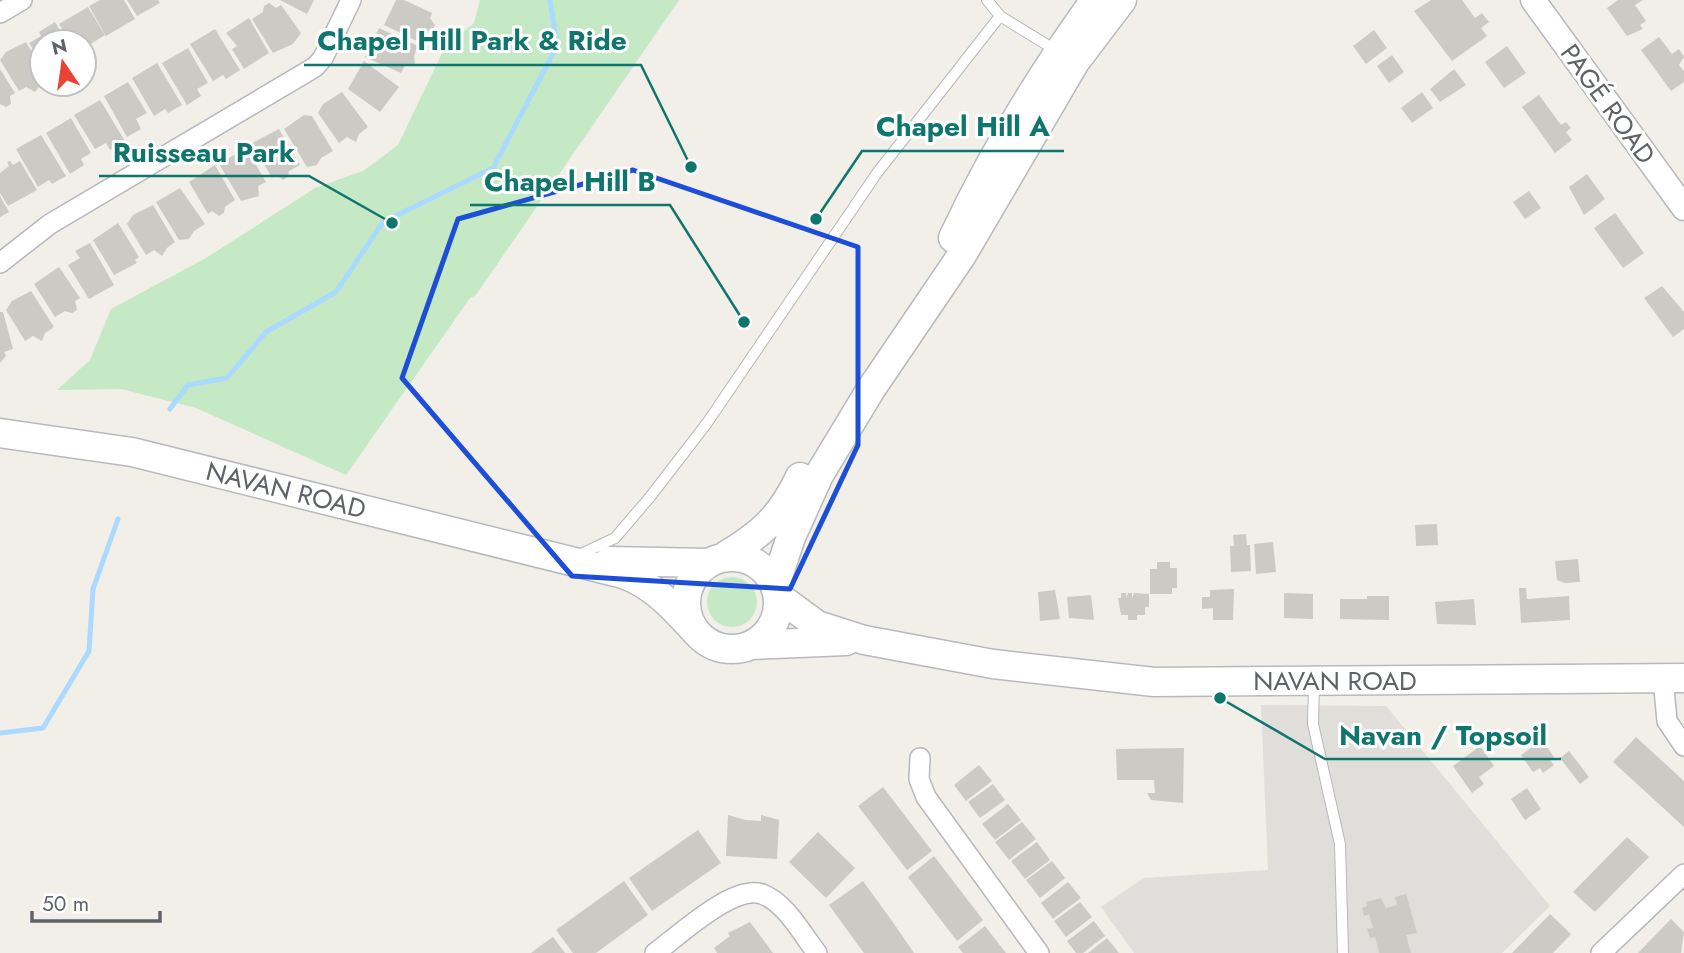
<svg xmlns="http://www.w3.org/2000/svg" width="1684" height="953" viewBox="0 0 1684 953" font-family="Jost,sans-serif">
	<rect width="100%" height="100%" fill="#f1efe8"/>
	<path fill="#e0deda" d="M1261,705L1386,706L1550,906L1502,953H1134L1101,907L1144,878L1268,870Z"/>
	<path fill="#c5e8c5" d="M480,0H679L476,295L470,298L346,475L196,408L121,389L57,390L90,360L111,309L206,258L315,188L363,171L398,145L445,47L474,23Z
		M707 602a25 25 0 1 1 50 0a25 25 0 1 1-50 0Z"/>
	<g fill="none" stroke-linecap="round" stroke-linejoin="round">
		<path stroke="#aadaff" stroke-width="5" d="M170,409L188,385L227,378L266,332L336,292L383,222L493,168L557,46L550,0
			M0,733L43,728L89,651L93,589L118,519"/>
	</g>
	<path fill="#cccac5" d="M100,0H124L135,19L106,36L89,6Z
		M127,0H158L160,3L137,16Z
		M280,0H314L307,14Z
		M396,0H404L432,13L430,18L435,25L432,30L426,31L421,43L384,25Z
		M1431,0H1462L1475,18L1482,13L1489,22L1481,28L1487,36L1452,61L1414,11Z
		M1618,0H1643L1635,5L1646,21L1640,25L1643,29L1627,36L1607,8Z
		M269,3L276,8L281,5L301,33L293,44L273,53L252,19L263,12L264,6Z
		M88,7L105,35L86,47L84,42H70L59,24Z
		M249,18L269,53L244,69L232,49L237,46L226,33Z
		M55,22L67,42H42V58L39,59L29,43L41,36L39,32Z
		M379,28L418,46L414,56L415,65H405L401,73L365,57Z
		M215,29L240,70L226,79L223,75L213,81L190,44Z
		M1374,30L1387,48L1366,64L1353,46Z
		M1659,37L1672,54L1679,49L1684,57L1679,65L1684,71V82L1671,91L1641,50Z
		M26,42L42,69V83L35,92L26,87L19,91L0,60L6,52Z
		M1507,46L1526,73L1504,88L1485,62Z
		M188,48L208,83L197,89L201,96L187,105L162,63Z
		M1392,55L1404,72L1389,83L1377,66Z
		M364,61L399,87L380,112L348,89Z
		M157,63L182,105L168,113L165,109L154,116L132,78Z
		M0,69L15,93L10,96L11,104L6,107L0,104Z
		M1454,69L1466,85L1440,102L1430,89Z
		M128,82L147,113L136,119L141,129L127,137L104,96Z
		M342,92L368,127L359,134L356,142L347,137L339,143L318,113L323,104Z
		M1422,92L1433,108L1412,123L1401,108Z
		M1539,95L1561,125L1566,122L1571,128L1566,132L1572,140L1555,153L1522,107Z
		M100,100L125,141L110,150L106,143L95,149L74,115Z
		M304,115L312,116L333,151L321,158L317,165L307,167L284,129Z
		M71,118L91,153L81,159L84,165L70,174L46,133Z
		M279,129L300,165L289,171L288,177L283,180L276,175L272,178L252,143Z
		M41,135L66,176L52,184L49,180L38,187L16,149Z
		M246,148L266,182L258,186L259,196L241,201L219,164Z
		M10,161L13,165L20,161L37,190L8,206L0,193V173L9,166L7,162Z
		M215,165L235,200L225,207L224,213L219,216L212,211L208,214L189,182Z
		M1587,174L1605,199L1584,215L1569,187Z
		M180,188L205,224L194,231L189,239L179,240L156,202Z
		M1529,191L1541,208L1525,219L1513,202Z
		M0,196L9,212L0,217Z
		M153,205L175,242L167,248L162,256L154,250L146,255L127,224L133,215Z
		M1615,213L1644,253L1623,268L1594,228Z
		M118,223L139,257L135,260L137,263L114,275L93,240Z
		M90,243L114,285L89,299L68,265L80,258L75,251Z
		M59,267L80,298L75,301L77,310L72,313L65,311L55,317L34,284Z
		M1662,286L1684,312V329L1673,337L1644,298Z
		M31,291L54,327L45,333L42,341L33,336L25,341L6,310L12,301Z
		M0,312H3L13,349L4,352L6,356L0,363Z
		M1437,524L1438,545L1416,546L1415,525Z
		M1246,534L1247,545H1250L1251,571L1231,572L1230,546H1234L1233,535Z
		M1273,542L1276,572L1256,574L1254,544Z
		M1578,559L1580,582L1565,583L1557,580L1555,561Z
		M1157,562H1170V568H1177V588H1172V594H1150V569H1157Z
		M1519,588H1526L1527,599L1569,596L1570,620L1521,623Z
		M1234,589L1233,620H1213V608L1202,609V597H1210V590Z
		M1055,590L1060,619L1040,621L1038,592Z
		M1121,593H1126V598L1128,593H1132V598L1134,593L1149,594V607H1145V615H1137V620H1128V615H1121L1118,598H1121Z
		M1284,593L1313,594V619L1284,618Z
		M1091,595L1094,620L1069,618L1067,597Z
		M1367,596H1389V620L1340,619V599H1367Z
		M1474,599L1476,625L1437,624L1435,602Z
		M1636,737L1684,781V827L1613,762Z
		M1542,740L1554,757L1550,760L1554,765L1543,773L1540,768L1533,772L1521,755Z
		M1480,746L1494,766L1479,777L1484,784L1472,793L1453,766Z
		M1184,748L1183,803L1151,800L1147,793H1155L1154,780H1117L1116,749Z
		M1569,751L1589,777L1580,784L1560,758Z
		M979,765L992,781L966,801L954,785Z
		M993,784L1005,800L980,818L968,802Z
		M883,787L932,851L907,870L858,806Z
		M1527,788L1541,809L1525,820L1511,799Z
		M1008,804L1021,820L995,840L982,824Z
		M728,815L746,820L761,821V815L779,820L777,859L726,856Z
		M1022,822L1036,839L1009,860L995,842Z
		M698,830L721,863L652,911L629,878Z
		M818,832L855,868L826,898L789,862Z
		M1627,837L1649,857L1595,912L1573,892Z
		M1037,842L1050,860L1025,879L1011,861Z
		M934,856L983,920L957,941L908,877Z
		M1052,861L1065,878L1040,898L1026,880Z
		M624,881L648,915L596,953H573L556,930Z
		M863,881L892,921L914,953H864L858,945L829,905Z
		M1068,882L1081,898L1053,919L1041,903Z
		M1406,894L1417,933L1406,935L1411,953H1379L1375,937L1370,938L1367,929L1373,928L1369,914L1364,916L1362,908L1367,906L1366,902L1381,898L1386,908L1397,905L1395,897Z
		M1080,902L1092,917L1066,937L1054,921Z
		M1550,914L1571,934L1553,953H1512Z
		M1671,919L1684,932L1681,953H1638Z
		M1094,921L1105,936L1083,953H1076L1067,941Z
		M750,922L773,953H717L714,948L730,936L728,933Z
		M985,926L1006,953H963L958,947Z
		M553,937L565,953H531L540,946Z
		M1107,938L1119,953H1088Z"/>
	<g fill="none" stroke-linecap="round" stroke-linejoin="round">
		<defs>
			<path id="service" d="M987,0L1000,16L1057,51
				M579,555L615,538L650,497L707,423L877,173L1000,16
				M1314,684L1313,724L1340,844L1343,953"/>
			<path id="minor" d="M0,13L22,0
				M0,263L50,224L315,67L323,58L351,0
				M1663,678L1667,721L1684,746
				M920,758L919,779L926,797L1039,953
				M655,953C677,937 733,884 762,894C786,903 802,934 817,953
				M1601,953L1684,874"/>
			<path id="tertiary" d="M1533,0L1684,208"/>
			<path id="secondary" d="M953,238C992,154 1041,75 1095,0
				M0,433L132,452L623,574C654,585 674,608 696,632
				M725,556C762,534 781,517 800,477
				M686 603a46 46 0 1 1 92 0a46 46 0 1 1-92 0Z
				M609,561L708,563
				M775,585L791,537L819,475L871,389L962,255L1075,62L1122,0
				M779,597L817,625L864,640L993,664L1154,682L1684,678
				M751,645L846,641"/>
		</defs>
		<use href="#service" stroke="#b5b8bc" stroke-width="12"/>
		<use href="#minor" stroke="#b5b8bc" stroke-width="22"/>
		<use href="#tertiary" stroke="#b5b8bc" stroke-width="27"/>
		<use href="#secondary" stroke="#b6babf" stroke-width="31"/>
		<use href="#service" stroke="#fff" stroke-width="10"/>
		<use href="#minor" stroke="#fff" stroke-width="19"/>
		<use href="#tertiary" stroke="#fff" stroke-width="24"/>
		<use href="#secondary" stroke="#fff" stroke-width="28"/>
	</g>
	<path fill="none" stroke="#1d4ed8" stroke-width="5" stroke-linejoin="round" d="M633,170L858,247V445L790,589L572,576L402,378L458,219Z"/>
	<g text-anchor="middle" stroke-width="6" stroke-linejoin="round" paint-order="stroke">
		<g font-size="26" fill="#5f6368" stroke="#fff">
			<text transform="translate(1608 104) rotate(54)" y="9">PAGÉ ROAD</text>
			<text transform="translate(286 490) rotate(14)" y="9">NAVAN ROAD</text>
			<text x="1335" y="690">NAVAN ROAD</text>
		</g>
	</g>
	<path fill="none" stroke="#0f766e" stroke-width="2.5" d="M691 167L641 65H304M816 219L862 151H1064M392 223L309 176H99M744 322L670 205H470M1220 698L1325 759H1561"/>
	<g fill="#0f766e" stroke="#fff" stroke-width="2.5">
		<circle cx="691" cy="167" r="7"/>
		<circle cx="816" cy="219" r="7"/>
		<circle cx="392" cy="223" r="7"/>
		<circle cx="744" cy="322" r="7"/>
		<circle cx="1220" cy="698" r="7"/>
	</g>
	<g font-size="28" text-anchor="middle" font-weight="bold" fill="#0f766e" stroke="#fff" stroke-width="6" stroke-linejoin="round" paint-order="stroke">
		<text x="472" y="50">Chapel Hill Park &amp; Ride</text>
		<text x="963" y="136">Chapel Hill A</text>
		<text x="204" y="162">Ruisseau Park</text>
		<text x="570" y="191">Chapel Hill B</text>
		<text x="1443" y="745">Navan / Topsoil</text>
	</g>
	<g transform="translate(63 63) rotate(347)"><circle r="33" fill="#ffffff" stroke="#bfc1c3" stroke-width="2"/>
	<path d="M0-5L12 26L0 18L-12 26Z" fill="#ea4335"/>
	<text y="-10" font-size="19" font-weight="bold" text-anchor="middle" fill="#5f6368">N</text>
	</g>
	<path d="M32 911v10h128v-10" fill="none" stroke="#5f6368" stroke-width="3.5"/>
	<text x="42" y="911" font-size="21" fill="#5f6368" stroke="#ffffff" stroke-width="5" paint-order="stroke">50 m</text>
</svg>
